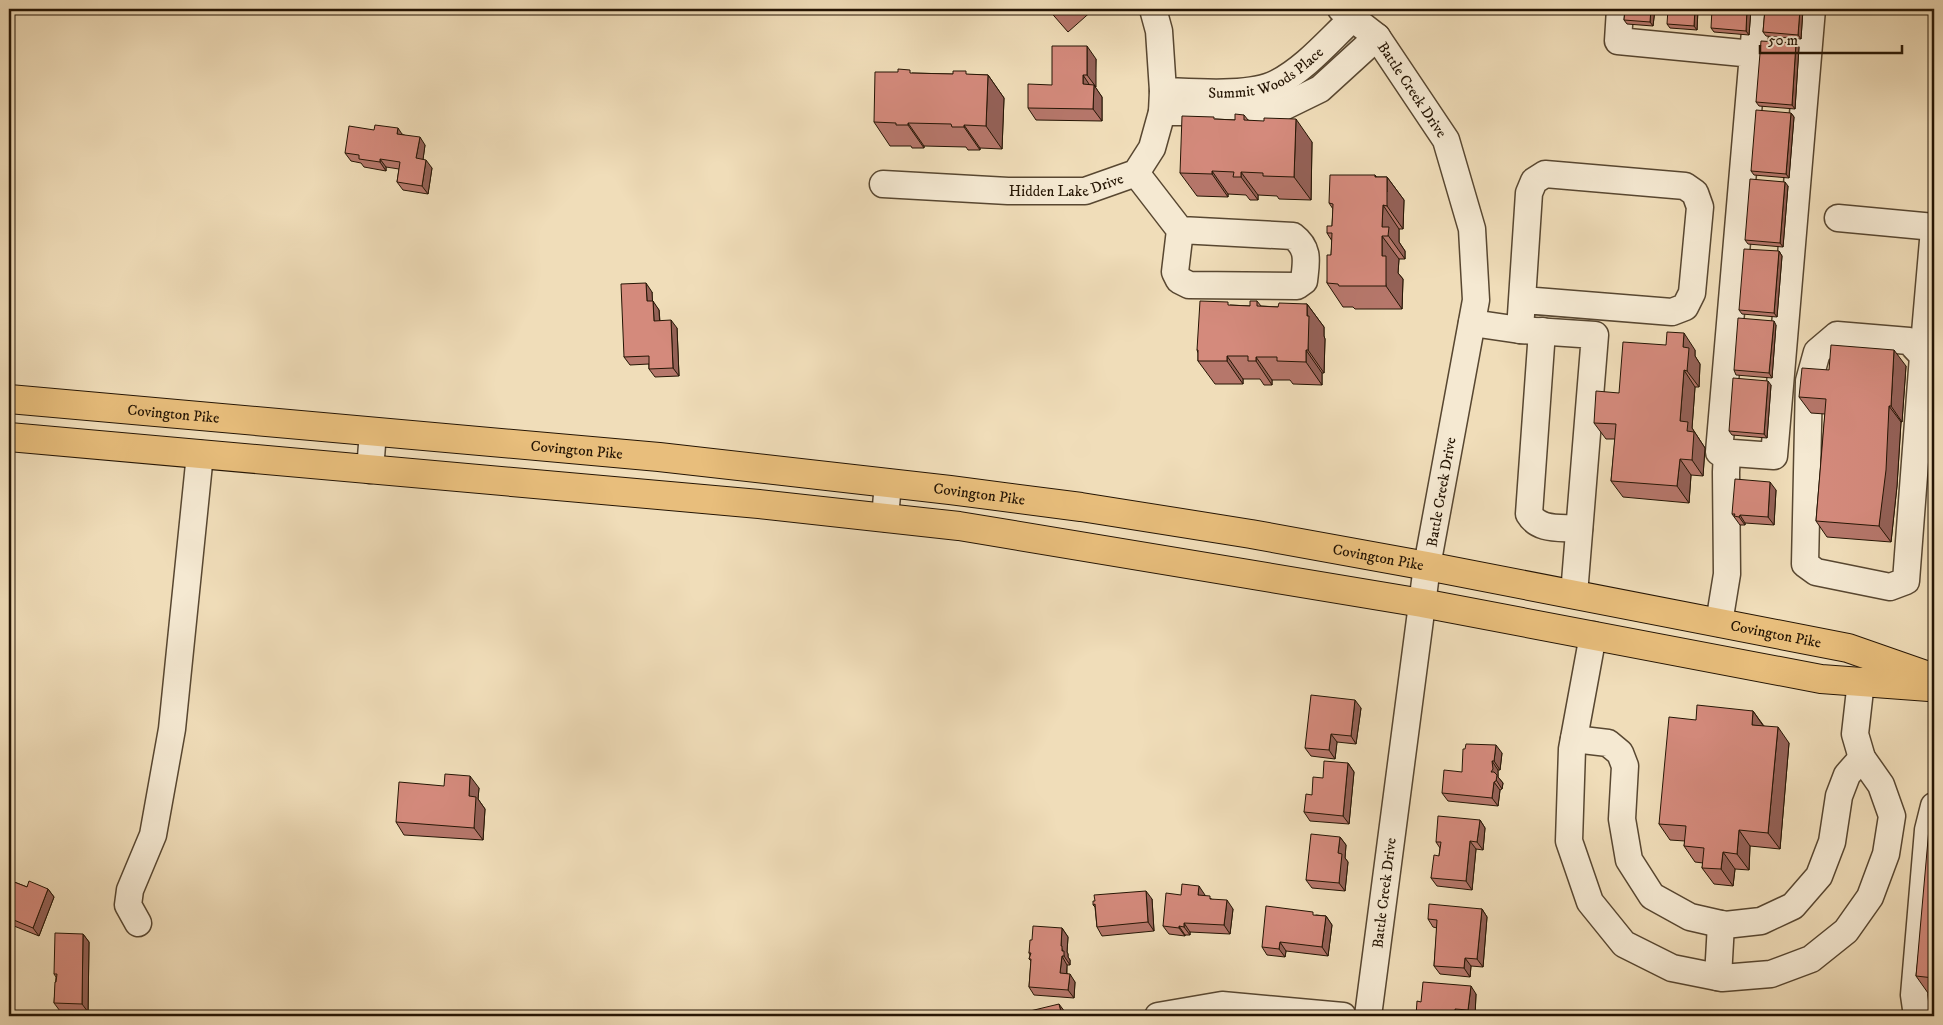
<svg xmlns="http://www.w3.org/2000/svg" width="1943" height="1025" viewBox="0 0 1943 1025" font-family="'IM FELL DW Pica',serif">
	<rect width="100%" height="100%" fill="#f0ddb9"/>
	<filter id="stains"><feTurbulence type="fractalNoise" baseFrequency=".004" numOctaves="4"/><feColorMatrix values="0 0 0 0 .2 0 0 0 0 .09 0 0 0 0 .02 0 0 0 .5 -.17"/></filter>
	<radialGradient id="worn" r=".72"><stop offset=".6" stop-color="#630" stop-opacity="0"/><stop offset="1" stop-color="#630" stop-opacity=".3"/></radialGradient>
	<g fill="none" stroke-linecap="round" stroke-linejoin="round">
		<defs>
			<g id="minor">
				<path id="s1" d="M1341,9L1377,37L1446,140L1472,229L1476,300L1427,566L1368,1016"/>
				<path d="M1620,9L1618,41L1753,54L1719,452L1774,456L1812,9"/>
				<path d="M1753,54L1757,9"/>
				<path id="s2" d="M1163,91C1194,92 1251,97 1277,83C1306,68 1329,40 1353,18"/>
				<path d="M1162,112H1273L1320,89L1377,37"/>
				<path d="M1136,173L1180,230L1293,236C1310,249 1306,262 1304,281L1297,286L1189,285L1179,280L1175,272L1180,230"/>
				<path id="s3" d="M883,184L1008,191H1085L1136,173L1152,148L1162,112L1163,91L1159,31L1153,9"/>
				<path d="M1838,218L1934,227"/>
				<path d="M1472,323L1520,330L1595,335L1574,594"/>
				<path d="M1520,330L1529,193L1534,181L1545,174L1685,186L1695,193L1700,207L1692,293L1685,307L1672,312L1523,300"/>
				<path d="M1542,331L1529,514C1539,531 1560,527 1579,529"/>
				<path d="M1837,335L1909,341L1923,356L1906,581L1890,587L1816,572L1805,564L1809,381L1817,352Z"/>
				<path d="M1923,356L1934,229"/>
				<path d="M370,470L373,432"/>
				<path d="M885,518L888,483"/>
				<path d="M1719,623L1727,574L1726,472L1727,452"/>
				<path d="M1593,635L1572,749L1569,841L1590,902L1624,944L1672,968L1722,978L1771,974L1811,959L1846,931L1870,897L1886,854L1892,816L1881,785L1862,758L1855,734L1861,681"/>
				<path d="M1574,739L1608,743L1620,753L1625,766L1622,819L1629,860L1652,896L1690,917L1725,925L1761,921L1793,906L1819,876L1832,842L1839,796L1847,775L1862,758"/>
				<path d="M138,923L128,905L130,890L153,835L172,729L200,454"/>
				<path d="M1718,977L1721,924"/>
				<path d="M1158,1016L1222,1005L1343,1016"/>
				<path d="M1923,1016L1916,1009L1914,995L1928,830L1934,806"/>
			</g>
			<g id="major">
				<path id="s4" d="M9,399L659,457L950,490L1081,507L1251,534L1427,566L1848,648L1934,678"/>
				<path d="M9,437L759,504L959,526L1422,603L1821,679L1929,687"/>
			</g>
		</defs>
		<use href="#minor" stroke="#584731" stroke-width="29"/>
		<use href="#major" stroke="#251504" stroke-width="30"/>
		<use href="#minor" stroke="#f5e9d2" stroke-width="26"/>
		<use href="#major" stroke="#e8be7c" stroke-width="28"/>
	</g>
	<path fill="#b6776b" stroke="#251504" d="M1048,9H1094L1068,32Z
		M1625,9H1655L1653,26L1627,24L1624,20Z
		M1698,9L1697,30L1670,28L1667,24Z
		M1751,9L1749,35L1714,32L1711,28Z
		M1765,9H1803L1801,39L1766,36L1763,32Z
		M1796,43L1799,47L1795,109L1759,106L1756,102Z
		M1096,59L1095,87L1102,97V121L1036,120L1028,108L1052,85Z
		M912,73L988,75L1004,98L1002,149L980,148V150H968L966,147L924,146V148H912L911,146H890L874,122Z
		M1791,113L1794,117L1789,178L1754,175L1751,171Z
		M1244,115L1248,120L1312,142L1311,200L1279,199L1277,196L1258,195V200H1250L1246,195L1228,194V197L1197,196L1180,173L1215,119L1235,120Z
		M402,134L425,145L423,159L432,168L428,194L403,190L397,182L399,169L386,167V171L364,167L361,163L351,161L345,153Z
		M1375,175L1376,177H1387L1404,200L1403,229H1399V242L1405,251V259H1399L1398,273L1403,279L1402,309H1355L1353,307H1343L1327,283L1331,255L1332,241L1327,233L1332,226L1333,209L1329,203Z
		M1788,186L1783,247L1748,244L1745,240Z
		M1779,251L1782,256L1777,317L1742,314L1739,310Z
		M652,292V301L659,310L660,321L677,328L679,376L655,377L649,369V364L630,365L624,357Z
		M1257,301L1261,306L1278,307L1307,304L1324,327V336L1325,339L1324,373H1322V385L1293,384L1290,380H1272V385H1264L1260,379H1243V384H1215L1198,361V353L1197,350L1230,305L1250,306Z
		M1776,325L1772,378L1736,375L1734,370Z
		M1695,350V356L1700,364L1699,387H1695L1692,428L1705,448L1703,476L1691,475L1689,503L1623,497L1611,481L1615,439H1606L1594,423L1619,393Z
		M1906,366L1902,422H1901L1897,486L1891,542L1827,537L1816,521L1825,414L1811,413L1799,397L1829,370Z
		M1771,385L1767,438L1732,435L1729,431Z
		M1776,490L1774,525L1745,523V525H1740L1732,514Z
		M1361,708L1356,744L1337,742L1335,759L1311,756L1305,748Z
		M1753,711L1764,726L1789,743L1780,849L1750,846L1749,870L1735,869L1733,886L1714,884L1702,868L1703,863L1695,862L1684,846L1685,841L1670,840L1659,824L1696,720Z
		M1502,753L1500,770H1498V777L1503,783L1502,789L1500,790L1498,806L1448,801L1442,793L1462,772Z
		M1348,763L1354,772L1349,824L1310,821L1304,812L1312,795L1323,778Z
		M479,788L478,799L485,809L483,840L404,835L396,822Z
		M1934,818V993H1928L1916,976Z
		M1480,820L1485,828L1483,850L1476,849L1472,890L1437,886L1431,878L1439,856L1440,848L1436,842Z
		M1340,837L1346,845L1345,858L1348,862L1345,891L1312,888L1306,880Z
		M9,880L27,887L48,889L54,897L39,936L9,924Z
		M1181,895H1205V896L1233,909L1230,934L1190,932V935H1185V936L1169,934L1163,926Z
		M1152,899L1154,931L1102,936L1097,927L1095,907L1093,905Z
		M1482,909L1487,917L1483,967L1471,966L1470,977L1440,974L1434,966L1437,928L1433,927L1428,919Z
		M1316,915L1326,916L1332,925L1328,956L1286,951L1285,957L1267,955L1262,947Z
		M1062,928L1068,937L1067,952L1068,954V957L1070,960V965H1067V973L1075,982L1074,998L1034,995L1029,987L1031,961L1029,959L1030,955L1029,953L1032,940Z
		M83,934L89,942L88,1012L60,1011L54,1003L56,977L54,974Z
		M1476,994L1475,1016H1416L1421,1002Z"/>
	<path fill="#946157" stroke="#251504" d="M1651,9H1655L1653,26L1650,22Z
		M1695,9H1698L1697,30L1694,26Z
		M1747,9H1751L1749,35L1746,31Z
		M1800,9H1803L1801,39L1798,35Z
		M1796,43L1799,47L1795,109L1792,105Z
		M1087,46L1096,59V87L1087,75Z
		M988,75L1004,98L1002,149L986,126Z
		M1083,75L1091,87L1083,84Z
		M1094,85L1102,97V121L1093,109Z
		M1791,113L1794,117L1789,178L1786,174Z
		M1296,119L1312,142L1311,200L1294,177Z
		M908,123L924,146V148L908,125Z
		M964,125L980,148V150L964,127Z
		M398,128L404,137L397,134Z
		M420,137L425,145L422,167L416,158Z
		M380,159L386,167V171L380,162Z
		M426,160L432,168L428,194L422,186Z
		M1212,171L1228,194V197L1212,174Z
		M1241,172L1258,195V200L1241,177Z
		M1375,175L1387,192V177L1404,200L1403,229L1387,206L1375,177Z
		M1785,182L1788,186L1783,247L1780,243Z
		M1383,205L1399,229V242L1405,251V259L1382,227Z
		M1382,236L1399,259L1398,273L1403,279L1402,309L1386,286L1382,256Z
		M1779,251L1782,256L1777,317L1774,313Z
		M646,283L652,292L653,310L647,301Z
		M653,301L659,310L660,329L654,321Z
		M1307,304L1324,327V336L1325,339L1324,373L1308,350Z
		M671,320L677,328L679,376L673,368Z
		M1774,321L1776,325L1772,378L1769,373Z
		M1684,333L1695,350V356L1700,364L1699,387L1687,371L1683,347Z
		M1306,350L1322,373V385L1306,362Z
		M1894,350L1906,366L1902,422L1891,406Z
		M1227,356L1243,379V384L1227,361Z
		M1256,357L1272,380V385L1256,361Z
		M1684,370L1695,387L1692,428L1705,448L1703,476L1692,460L1680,421Z
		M1768,381L1771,385L1767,438L1764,434Z
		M1889,406L1901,422L1897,486L1891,542L1879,526Z
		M1680,459L1691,475L1689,503L1677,486Z
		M1770,482L1776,490L1774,525L1768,517Z
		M1740,515L1745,523V525L1739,517Z
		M1355,700L1361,708L1356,744L1351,736Z
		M1753,711L1764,727L1752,725Z
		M1778,727L1789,743L1780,849L1768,833Z
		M1331,734L1337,742L1335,759L1329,750Z
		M1496,745L1502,753L1500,770L1494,761Z
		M1492,761L1498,770V777L1503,783L1502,789L1491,772Z
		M1348,763L1354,772L1349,824L1343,816Z
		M470,776L479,788L478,799L485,809L483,840L474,828L469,796Z
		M1494,782L1500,790L1498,806L1492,798Z
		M1480,820L1485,828L1483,850L1477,842Z
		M1739,830L1750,846L1749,870L1737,854Z
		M1340,837L1346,845L1345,858L1348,862L1345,891L1339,883L1338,853Z
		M1470,841L1476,849L1472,890L1466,881Z
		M1723,852L1735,869L1733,886L1721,869Z
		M1199,886L1205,895L1204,903L1198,895Z
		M48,889L54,897L39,936L33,928Z
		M1146,891L1152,899L1154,931L1148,922Z
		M1227,900L1233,909L1230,934L1224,925Z
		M1482,909L1487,917L1483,967L1477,959Z
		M1326,916L1332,925L1328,956L1322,947Z
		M1184,923L1190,932V935L1184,927Z
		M1179,926L1185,935V936L1179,928Z
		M1062,928L1068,937L1067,952L1068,954V957L1070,960V965L1064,956L1061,946Z
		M83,934L89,942L88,1012L82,1004Z
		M1280,942L1286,951L1285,957L1279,949Z
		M1062,956L1067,965L1066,981L1060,973Z
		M1465,958L1471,966L1470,977L1464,968Z
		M1070,974L1075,982L1074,998L1068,990Z
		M1471,986L1476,994L1475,1016H1473L1468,1010Z
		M1059,1004L1065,1012L1066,1016H1062Z
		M1455,1009L1460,1016H1455Z"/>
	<path fill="#d48a7c" stroke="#251504" d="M1625,9H1651L1650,22L1624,20Z
		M1668,9H1695L1694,26L1667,24Z
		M1712,9H1747L1746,31L1711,28Z
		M1765,9H1800L1798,35L1763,32Z
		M1761,41L1796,43L1792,105L1756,102Z
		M1052,46H1087V75H1083V84L1094,85L1093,109L1028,108V84L1052,85Z
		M898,69L910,70V73L953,74V71H966V74L988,75L986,126L964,125V127H952L951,124L908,123V125H896V123L874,122L875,72H898Z
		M1756,110L1791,113L1786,174L1751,171Z
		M1235,114L1244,115V120L1264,121V118L1296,119L1294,177L1263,176V173L1241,172V177H1233L1234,172L1212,171V174L1180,173L1182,116L1214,117V119L1235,120Z
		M375,125L398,128L397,134L420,137L416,158L426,160L422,186L397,182L400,162L380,159V162L359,159V155L345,153L349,126L374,130Z
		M1330,175H1375V177H1387V206L1383,205L1382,227H1389L1388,236H1382V256H1386V286H1339L1338,284L1327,283V255H1331L1332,233H1327V226H1332L1333,204L1329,203Z
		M1750,179L1785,182L1780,243L1745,240Z
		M1744,249L1779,251L1774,313L1739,310Z
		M646,283L647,301H653L654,321L671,320L673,368L649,369V356L624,357L621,284Z
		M1200,301L1228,302V305L1250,306V301H1257V306L1278,307L1279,303L1307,304V316H1309L1308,350H1306V362L1277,361V357H1256V361H1248V356H1227V361H1198V350H1197Z
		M1738,318L1774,321L1769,373L1734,370Z
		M1667,332L1684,333L1683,347L1689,348L1687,371L1684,370L1680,421L1688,422L1687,431L1694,432L1692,460L1680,459L1677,486L1611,481L1616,424L1594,423L1596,391L1619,393L1623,342L1666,345Z
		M1831,345L1894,350L1891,406H1889L1886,470L1879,526L1816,521L1826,399L1799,397L1802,368L1829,370Z
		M1733,378L1768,381L1764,434L1729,431Z
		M1735,479L1770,482L1768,517L1740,515L1739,517L1734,516L1735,514H1732Z
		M1311,695L1355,700L1351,736L1331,734L1329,750L1305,748Z
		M1697,705L1753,711L1752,725L1778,727L1768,833L1739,830L1737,854L1723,852L1721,869L1702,868L1704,848L1684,846L1686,826L1659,824L1669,717L1696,720Z
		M1466,744L1496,745L1494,761H1492L1493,769L1491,772H1494L1497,775L1496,781L1494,782L1492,798L1442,793L1444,770L1462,772L1463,749H1465Z
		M1324,761L1348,763L1343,816L1304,812L1306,794L1312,795L1313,777L1323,778Z
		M445,774L470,776L469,796L476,797L474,828L396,822L399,782L444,786Z
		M1438,816L1480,820L1477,842L1470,841L1466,881L1431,878L1434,855L1439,856L1441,842H1436Z
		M1930,817L1934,818V978L1916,976Z
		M1311,834L1340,837L1338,853L1342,854L1339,883L1306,880Z
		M9,880L27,887L29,881L48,889L33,928L9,918Z
		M1182,884L1199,886L1198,895L1210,896V899L1227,900L1224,925L1184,923V927L1179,926V928L1163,926L1166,893L1181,895Z
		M1146,891L1148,922L1097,927L1095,904L1093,905V901H1095L1094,895Z
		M1429,904L1482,909L1477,959L1465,958L1464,968L1434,966L1437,920L1428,919Z
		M1266,906L1313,912V915L1326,916L1322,947L1280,942L1279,949L1262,947Z
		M1033,926L1062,928L1061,946H1062V951H1064V956H1062L1060,973L1070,974L1068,990L1029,987L1031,959H1029L1031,953H1029L1030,940H1032Z
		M55,933L83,934L82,1004L54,1003L55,982H56L57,974H54Z
		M1423,982L1471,986L1468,1010L1455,1009V1016H1416L1417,1001L1421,1002Z
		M1059,1004L1062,1016H1031L1030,1011Z"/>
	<g text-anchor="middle" stroke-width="4" stroke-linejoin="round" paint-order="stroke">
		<g font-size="15" fill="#251504" stroke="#f5e9d2">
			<text dy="5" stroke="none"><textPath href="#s2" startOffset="108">Summit Woods Place</textPath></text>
			<text dy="5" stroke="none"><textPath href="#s1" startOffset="109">Battle Creek Drive</textPath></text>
			<text dy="5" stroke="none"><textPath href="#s3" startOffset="184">Hidden Lake Drive</textPath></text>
			<text dy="5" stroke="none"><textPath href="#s4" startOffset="165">Covington Pike</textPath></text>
			<text dy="5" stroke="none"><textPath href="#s4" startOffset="570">Covington Pike</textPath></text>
			<text transform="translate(1441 492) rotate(-80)" y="5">Battle Creek Drive</text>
			<text dy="5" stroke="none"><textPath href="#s4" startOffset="975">Covington Pike</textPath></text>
			<text dy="5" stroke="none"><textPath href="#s4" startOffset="1379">Covington Pike</textPath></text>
			<text dy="5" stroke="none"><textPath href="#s4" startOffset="1784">Covington Pike</textPath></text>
			<text transform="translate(1384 893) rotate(-83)" y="5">Battle Creek Drive</text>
		</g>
	</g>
	<rect width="1943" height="1025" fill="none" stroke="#f0ddb9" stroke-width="30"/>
	<rect x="10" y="10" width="1923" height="1005" fill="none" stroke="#251504" stroke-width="2.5"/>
	<rect x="15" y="15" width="1913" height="995" fill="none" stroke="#251504"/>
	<path d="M1760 45v8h142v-8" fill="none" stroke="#251504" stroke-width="2.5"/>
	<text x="1768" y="45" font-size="15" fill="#251504" stroke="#f5e9d2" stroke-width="4" paint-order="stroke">50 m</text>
	<rect width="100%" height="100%" filter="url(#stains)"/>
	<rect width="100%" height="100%" fill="url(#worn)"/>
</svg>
